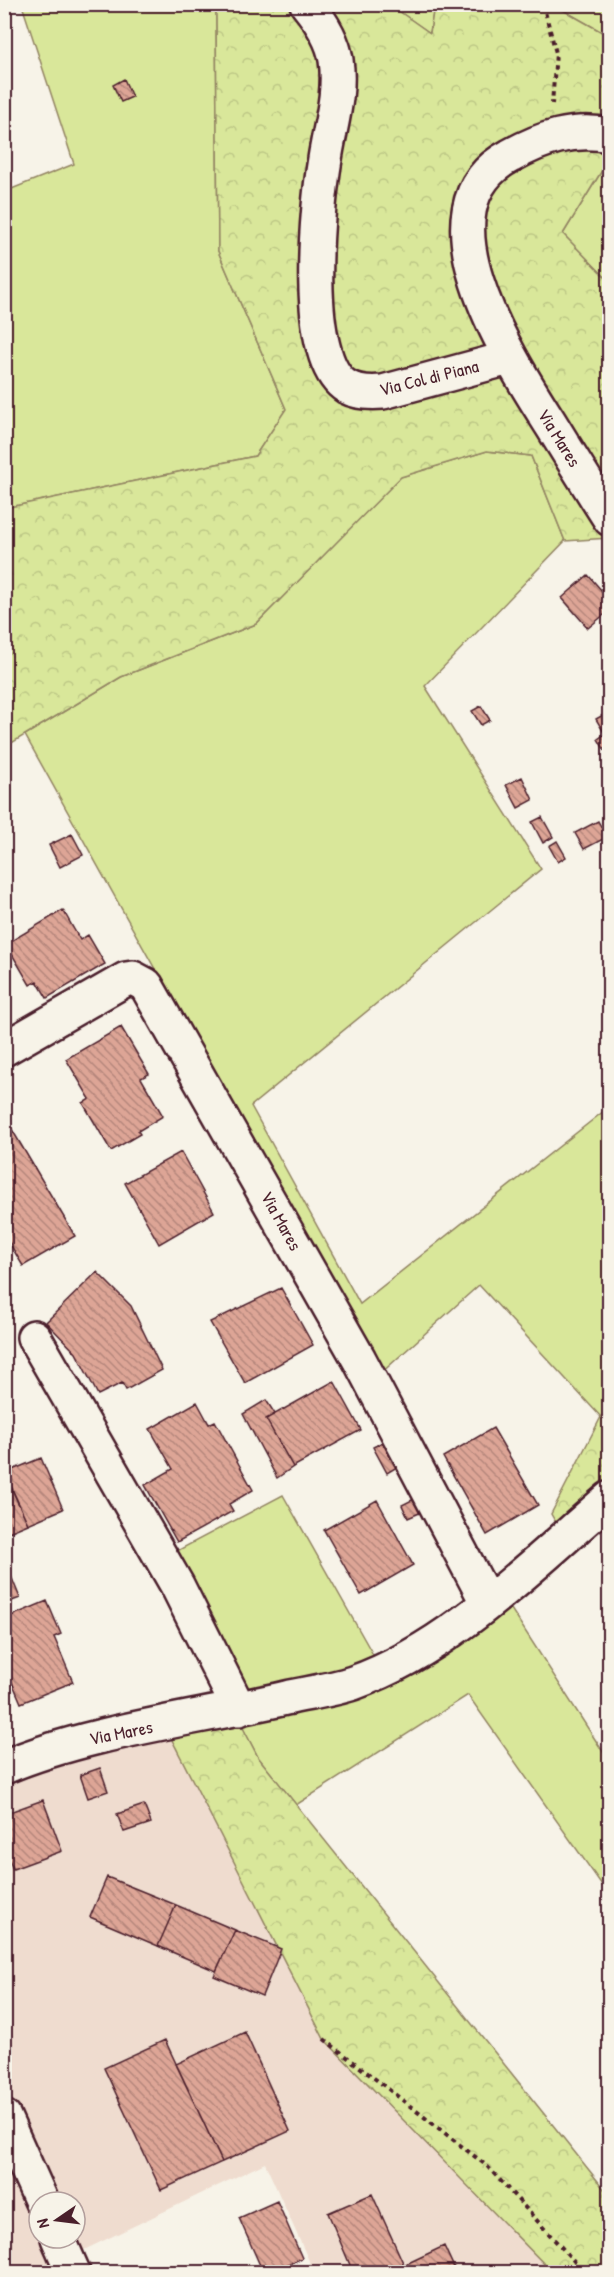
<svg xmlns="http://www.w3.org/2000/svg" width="614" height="2277" viewBox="0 0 614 2277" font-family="'Patrick Hand',sans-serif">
	<defs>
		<pattern id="forest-crowns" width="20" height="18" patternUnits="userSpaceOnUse" patternTransform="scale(1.5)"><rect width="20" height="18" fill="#d9e79a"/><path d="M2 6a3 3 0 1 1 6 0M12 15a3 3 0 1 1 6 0" fill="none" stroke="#bcc685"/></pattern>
		<pattern id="building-back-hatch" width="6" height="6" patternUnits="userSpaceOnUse" patternTransform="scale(1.5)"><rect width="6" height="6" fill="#dda596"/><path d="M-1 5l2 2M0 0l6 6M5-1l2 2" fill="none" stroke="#b5867b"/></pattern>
	</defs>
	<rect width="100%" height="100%" fill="#f7f3e8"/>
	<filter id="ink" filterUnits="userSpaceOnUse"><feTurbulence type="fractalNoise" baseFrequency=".0167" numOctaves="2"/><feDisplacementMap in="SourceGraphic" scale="12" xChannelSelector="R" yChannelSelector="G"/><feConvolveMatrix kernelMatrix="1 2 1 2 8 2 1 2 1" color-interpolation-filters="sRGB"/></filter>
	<g filter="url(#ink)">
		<path fill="#efdccf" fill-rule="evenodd" d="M169,1734L324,2039L552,2272H314L265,2163L61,2261L66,2272H5V1784L70,1752ZM39,2202H75V2238H39Z"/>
		<path fill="#d9e79a" stroke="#928362" stroke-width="1.5" d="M204,4L216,13L218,251L286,409L255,456L5,508L4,192L74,164L22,5Z
			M390,5H434L430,33Z
			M554,5H609V36Z
			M609,159V281L563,234Z
			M487,451L531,456L565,541L425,686L541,869L251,1106L360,1304L609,1107V1410L601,1417L479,1285L380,1374L25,735L121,677L256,624L400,477Z
			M283,1495L389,1683L504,1598L609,1761V1895L468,1695L296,1805L258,1757L156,1562Z"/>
		<path fill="url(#forest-crowns)" stroke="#928362" stroke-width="1.5" d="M204,5H390L430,33L434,5H554L609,36V159L563,234L609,281V538L565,541L531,456L487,451L401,477L256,624L121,677L5,747V508L255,456L286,409L218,251L216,13Z
			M609,1410V1511L568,1544L551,1514L601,1417Z
			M240,1722L258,1757L609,2195V2272H552L324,2039L169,1734Z"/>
		<path fill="url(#building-back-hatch)" stroke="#4a1f2b" stroke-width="1.5" d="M124,79L132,97L121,102L113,85Z
			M588,575L610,600V610L588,628L562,598Z
			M481,706L490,720L481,725L472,711Z
			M610,711V759L598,739L605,734L596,719Z
			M522,777L533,800L518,808L506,785Z
			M542,817L553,837L543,843L532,822Z
			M598,821L607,837L584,849L575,833Z
			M72,834L83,855L60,867L49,845Z
			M557,841L566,857L558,862L549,846Z
			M63,910L80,940L88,935L105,964L47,998L37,981L30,985L6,944Z
			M121,1027L149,1074L141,1078L163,1116L138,1131L140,1134L111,1151L83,1103L90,1099L66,1059Z
			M4,1116L75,1236L23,1266L4,1234Z
			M181,1152L214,1212L159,1244L125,1183Z
			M97,1272L131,1306L162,1370L126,1390L122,1383L98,1395L76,1353L46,1322Z
			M281,1288L313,1345L245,1383L210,1322Z
			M334,1381L361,1430L293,1467L266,1419Z
			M266,1400L275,1414L266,1419L293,1467L277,1478L243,1414Z
			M197,1402L209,1424L215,1421L253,1490L229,1504L233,1511L177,1542L145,1485L173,1469L150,1429Z
			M493,1428L538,1505L487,1535L443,1457Z
			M388,1439L402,1464L387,1473L373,1447Z
			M41,1458L63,1509L28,1524L5,1473Z
			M4,1473L28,1524L4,1534Z
			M418,1497L424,1511L408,1518L402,1505Z
			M377,1500L413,1565L361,1595L324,1530Z
			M9,1571L20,1598L4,1604V1573Z
			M47,1601L61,1634L54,1637L73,1682L21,1703L4,1663V1619Z
			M100,1768L108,1791L88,1798L80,1775Z
			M43,1800L62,1851L13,1869L4,1848V1814Z
			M144,1805L151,1823L124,1832L117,1814Z
			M107,1877L176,1905L158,1946L90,1917Z
			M176,1905L235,1930L216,1971L158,1946Z
			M235,1930L281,1949L262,1996L214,1976Z
			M245,2032L290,2131L222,2162L176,2064Z
			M165,2040L222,2162L161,2190L104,2068Z
			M372,2194L404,2265L405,2270L400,2272H353L328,2213Z
			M277,2201L302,2258L270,2272H263L239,2218Z
			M444,2246L456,2272H400L405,2270L404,2265Z"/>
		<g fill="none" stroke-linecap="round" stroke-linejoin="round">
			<defs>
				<path id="minor" d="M307,4C320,20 333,39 336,60C341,94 330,126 325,159C317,206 301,360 347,387C358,393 371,393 383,392L509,358
					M610,135C573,128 542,138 510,156C410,209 513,364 552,426C571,457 590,488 610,519
					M4,1049L126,979L133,978L146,985L359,1359L487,1602
					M34,1337L177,1585L239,1709
					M4,1767C90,1731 195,1719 286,1698C308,1693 332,1690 353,1683C450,1649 533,1564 610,1498"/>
				<path id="major" d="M4,2117L42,2202
					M58,2238L73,2272"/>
			</defs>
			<use href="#minor" stroke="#4a1f2b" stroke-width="38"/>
			<use href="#major" stroke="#4a1f2b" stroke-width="38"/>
			<path stroke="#4a1f2b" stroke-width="4" stroke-dasharray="4.5 4.5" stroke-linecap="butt" d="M543,4L556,53L552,104
				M324,2039L487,2166L584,2272"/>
			<use href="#minor" stroke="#f7f3e8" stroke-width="33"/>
			<use href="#major" stroke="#f7f3e8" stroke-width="33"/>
		</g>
	</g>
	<g text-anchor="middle" stroke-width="4.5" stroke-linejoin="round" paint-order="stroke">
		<g font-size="18" fill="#4a1f2b" stroke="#f7f3e8">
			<text transform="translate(429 378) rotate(-14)" y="6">Via Col di Piana</text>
			<text transform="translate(559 438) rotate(58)" y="6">Via Mares</text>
			<text transform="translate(281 1221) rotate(61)" y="6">Via Mares</text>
			<text transform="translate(121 1733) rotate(-11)" y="6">Via Mares</text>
		</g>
	</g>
	<rect width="614" height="2277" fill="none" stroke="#f7f3e8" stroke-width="24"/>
	<rect x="12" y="12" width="590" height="2253" fill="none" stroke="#4a1f2b" stroke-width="2" filter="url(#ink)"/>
	<g transform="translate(57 2220) rotate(256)"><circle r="28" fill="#f7f3e8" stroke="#b29e9c" stroke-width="1.5"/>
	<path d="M0-4.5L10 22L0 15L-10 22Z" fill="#4a1f2b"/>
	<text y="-9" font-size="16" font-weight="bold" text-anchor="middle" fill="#4a1f2b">N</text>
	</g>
</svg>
